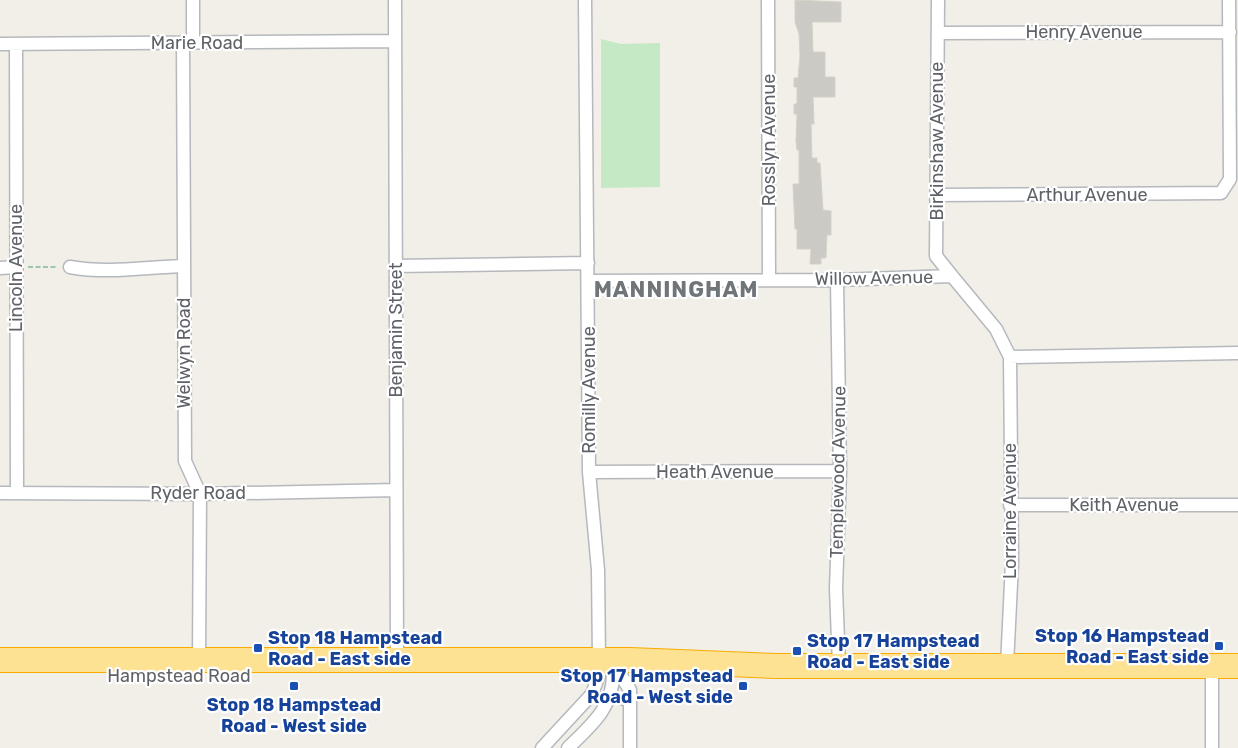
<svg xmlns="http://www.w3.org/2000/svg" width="1238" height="748" viewBox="0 0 1238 748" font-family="Rubik,sans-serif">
	<rect width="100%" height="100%" fill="#f1efe8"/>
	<path fill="#c5e8c5" d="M601,39L621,44L660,43V187L601,188Z"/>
	<path fill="#cccac5" stroke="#d6d1c6" d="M795,0L841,2V22H812L813,52H825V77H835V97H813L814,124H811L812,158H817V163H820L823,210L831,211V235H827L826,258H821V264H810L811,249H797V229H795L793,184H799V150H797L796,141L797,114H794V104H797V87H794V78H798L800,56L799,34L795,22Z"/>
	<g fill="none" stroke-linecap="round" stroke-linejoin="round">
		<defs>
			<path id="lane" d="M610,701L618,700L630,704"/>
			<path id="street" d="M193,0V43
				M395,0L397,660
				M585,0L589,472L598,570L599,660
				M768,0L769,280
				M938,0L936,256L952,276
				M938,33L1230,32
				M183,43L185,461L200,494L199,660
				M0,44L395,41
				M16,44L17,493
				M936,195L1221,193L1230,179L1229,0
				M395,266L588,263
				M70,267C109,274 145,267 184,266
				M0,268L16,267
				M837,280L840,471L836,589L839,665
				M589,281L837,280L952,276L996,329L1010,357L1238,353
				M589,472L840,471
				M0,493L200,494L396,490
				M1010,505H1238
				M1007,665L1012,563L1010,357
				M620,674L630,690V748
				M542,748L592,694L599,675
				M568,748C590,726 613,708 613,675
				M1212,748V666"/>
			<path id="highway" d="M0,660H630L777,666H1238"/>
		</defs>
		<use href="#lane" stroke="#b5b8bc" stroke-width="9"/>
		<use href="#street" stroke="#b5b8bc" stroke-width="15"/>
		<use href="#highway" stroke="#f9ab00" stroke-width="26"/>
		<path stroke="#9cc7a9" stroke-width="2" stroke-dasharray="5 2.5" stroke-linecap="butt" d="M28,267H58"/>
		<use href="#lane" stroke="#fff" stroke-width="6"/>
		<use href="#street" stroke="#fff" stroke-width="12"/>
		<use href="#highway" stroke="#fde293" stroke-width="24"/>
	</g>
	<g fill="#1a4fb4" stroke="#fff" stroke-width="2">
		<rect x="1214" y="641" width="10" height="10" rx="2.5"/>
		<rect x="253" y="643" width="10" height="10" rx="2.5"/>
		<rect x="792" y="646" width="10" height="10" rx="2.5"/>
		<rect x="289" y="681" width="10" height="10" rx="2.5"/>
		<rect x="738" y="681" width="10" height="10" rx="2.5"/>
	</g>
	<g text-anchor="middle" stroke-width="4.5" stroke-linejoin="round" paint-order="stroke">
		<g font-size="18" fill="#5f6368" stroke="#fff">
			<text x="1084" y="38">Henry Avenue</text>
			<text x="197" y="49">Marie Road</text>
			<text transform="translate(769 140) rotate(-90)" y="6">Rosslyn Avenue</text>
			<text transform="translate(937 141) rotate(-90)" y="6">Birkinshaw Avenue</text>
			<text x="1087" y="201">Arthur Avenue</text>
			<text transform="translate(16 268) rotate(-90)" y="6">Lincoln Avenue</text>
			<text transform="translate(874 278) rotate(-1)" y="6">Willow Avenue</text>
			<text transform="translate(396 330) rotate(-90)" y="6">Benjamin Street</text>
			<text transform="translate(184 353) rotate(-90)" y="6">Welwyn Road</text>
			<text transform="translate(589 390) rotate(-90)" y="6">Romilly Avenue</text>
			<text x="715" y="478">Heath Avenue</text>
			<text transform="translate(838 472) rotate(-89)" y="6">Templewood Avenue</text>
			<text x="198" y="499">Ryder Road</text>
			<text x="1124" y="511">Keith Avenue</text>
			<text transform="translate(1010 511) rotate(-90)" y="6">Lorraine Avenue</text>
			<text x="179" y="682">Hampstead Road</text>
		</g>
		<g font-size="18" font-weight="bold" fill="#164399" stroke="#fff" text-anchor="end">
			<text x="1209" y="642">Stop 16 Hampstead<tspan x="1209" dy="21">Road - East side</tspan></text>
			<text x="268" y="644" text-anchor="start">Stop 18 Hampstead<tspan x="268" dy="21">Road - East side</tspan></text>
			<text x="807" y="647" text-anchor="start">Stop 17 Hampstead<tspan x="807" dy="21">Road - East side</tspan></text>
			<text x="733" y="682">Stop 17 Hampstead<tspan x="733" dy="21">Road - West side</tspan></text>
			<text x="294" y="711" text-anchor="middle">Stop 18 Hampstead<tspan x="294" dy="21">Road - West side</tspan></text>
		</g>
		<g font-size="22" font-weight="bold" letter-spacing="1" fill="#70757a" stroke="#fff">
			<text x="676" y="297">MANNINGHAM</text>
		</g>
	</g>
</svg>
